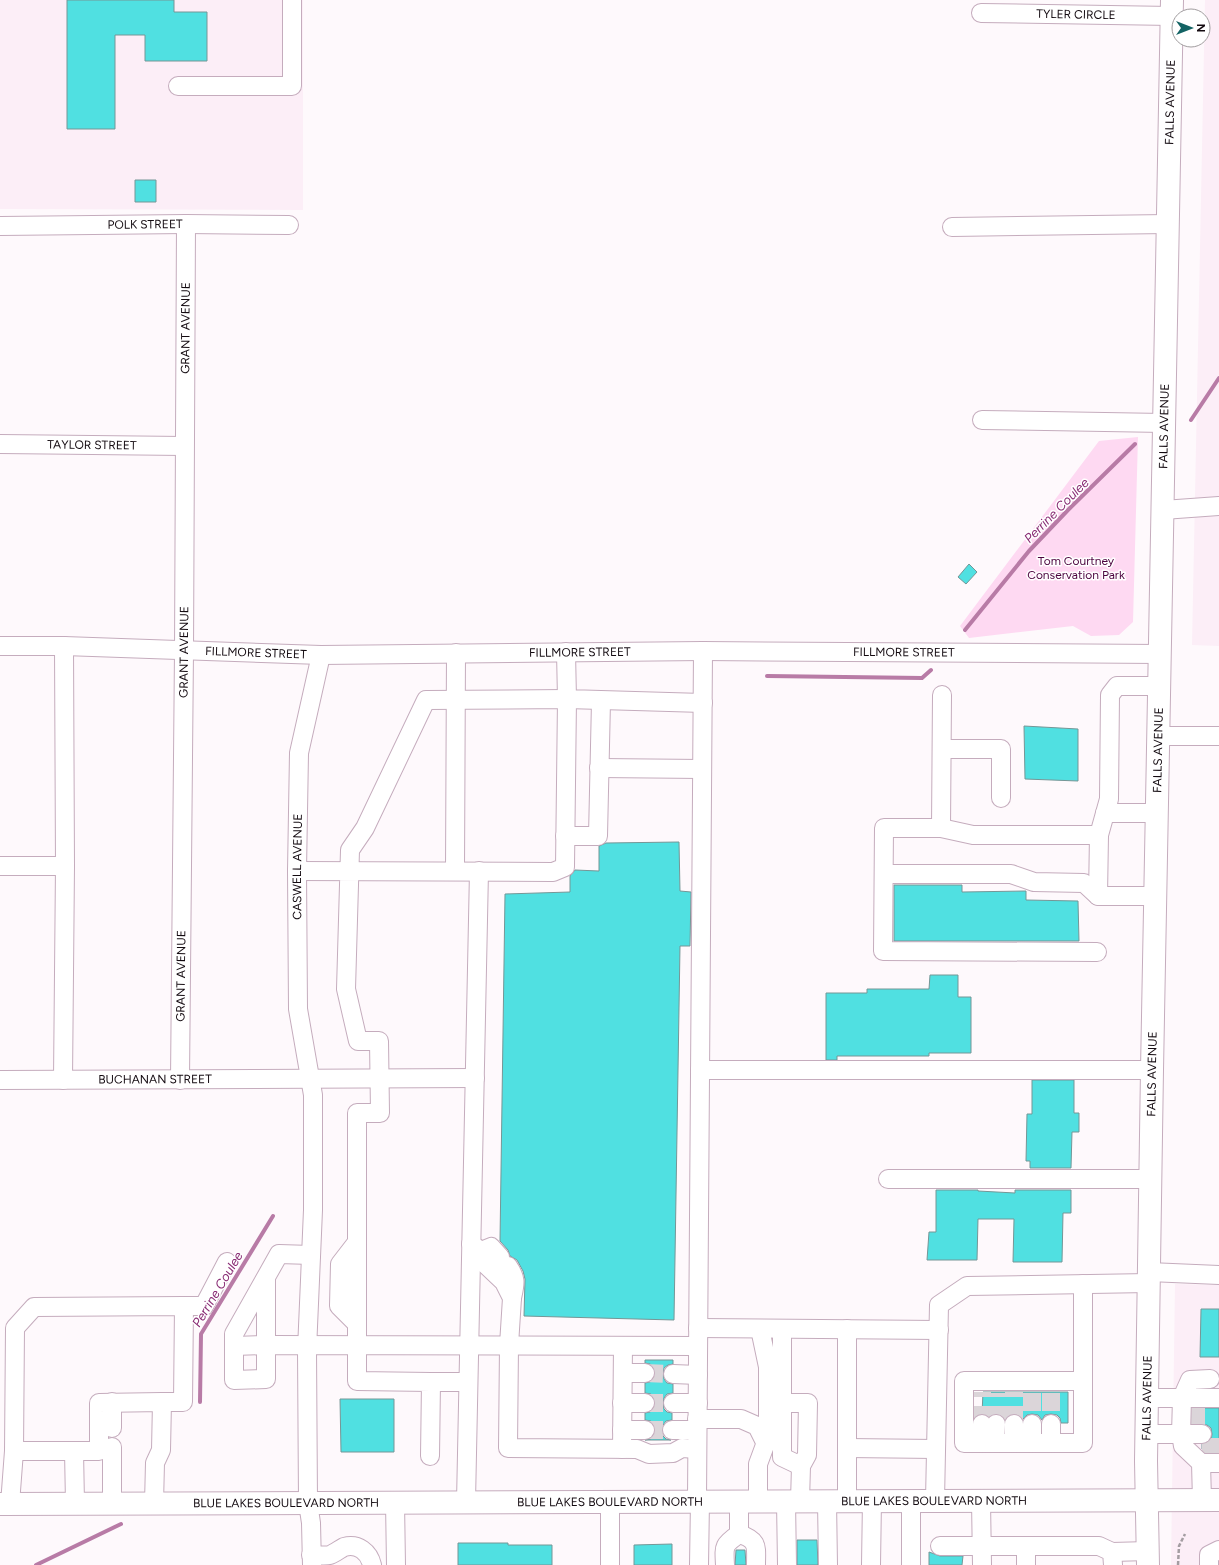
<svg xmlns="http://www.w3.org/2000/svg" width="1219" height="1565" viewBox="0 0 1219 1565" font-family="Figtree,sans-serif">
	<rect width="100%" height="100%" fill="#fef9fc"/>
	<path fill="#fceef7" d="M0,0H303V210L0,209Z
		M1205,0H1219V646L1192,645Z
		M1175,1284L1219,1285V1565H1171Z"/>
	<path fill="#fed9f2" d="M1138,437L1133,622L1119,635L1091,636L1073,626L969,638L960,626L1099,441Z"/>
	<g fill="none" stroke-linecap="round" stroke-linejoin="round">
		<path stroke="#b87ba6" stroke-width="4" d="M1191,420L1219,378
			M965,630L1029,551L1067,511L1135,444
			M767,676L922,678L931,670
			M200,1402L201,1334L273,1216
			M36,1565L121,1524"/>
	</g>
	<path fill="#50e0e1" stroke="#759696" d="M67,0H174V12H207V61H145V35H115V129H67Z
		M135,180H156V202H135Z
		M969,564L977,572L966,584L958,577Z
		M1024,726L1078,729V781L1025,779Z
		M679,842L680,891L691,892L690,946H680L674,1320L524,1316L525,1279L523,1271L517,1260L510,1256L508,1250L500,1241L505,894L570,892V876L575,870L599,871V846L606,843Z
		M894,885H962V892L1026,891V900L1078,901L1079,941H894Z
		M930,975H958V997H971V1053H929V1056H837V1060H826V993H867V989H929Z
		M1032,1080H1074V1113H1079V1132H1072L1071,1168H1030V1161H1026L1027,1114H1032Z
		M936,1190H978V1191L1015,1193V1190H1071V1213H1063L1062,1262H1013L1014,1219H978L977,1260H927L929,1232H936Z
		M1201,1309H1219V1357H1200Z
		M645,1360H673V1364L668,1365L664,1368L663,1374L664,1379L667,1383L673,1384V1393L667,1394L664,1398L663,1403L664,1409L667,1412L672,1413V1420L666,1421L663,1425L662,1430L663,1436L666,1439L671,1440H645L651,1439L654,1436L655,1430L654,1425L651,1421L645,1420V1413L650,1412L654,1409L655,1403L654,1398L651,1394L645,1393V1383L650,1382L654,1379L655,1373L654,1367L650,1364L645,1363Z
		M983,1392H1068V1423H1061L1060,1418L1057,1415L1051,1414L1045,1415L1042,1420L1038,1415L1032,1414L1027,1415L1023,1419L1020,1415L1014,1414L1009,1415L1005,1419L1001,1415L997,1414L989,1417L982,1414Z
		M340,1399H394V1452H341Z
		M1192,1408H1219V1452H1205L1202,1449V1444L1207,1443L1211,1440L1212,1434L1211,1428L1207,1425L1192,1424Z
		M797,1540H817L818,1565H797Z
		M458,1543H508V1545H552V1565H458Z
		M672,1544V1565H634V1545Z
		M736,1550H745L746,1565H735Z
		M929,1552L940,1556H963L962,1565H929Z"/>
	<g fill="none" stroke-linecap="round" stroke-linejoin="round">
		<path stroke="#dbd5d9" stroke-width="18" stroke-dasharray="18 9" stroke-linecap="butt" d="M645,1373L673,1374
			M1032,1393V1424
			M1051,1393V1424
			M645,1403H673
			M982,1424V1392
			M996,1424V1393
			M1014,1424V1392
			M1196,1426V1408
			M645,1430H672
			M1202,1447H1219"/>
		<defs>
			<g id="minor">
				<path id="s1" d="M981,13L1172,16"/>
				<path d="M178,86H292V0"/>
				<path id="s2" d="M0,226L186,224L289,225"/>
				<path d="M952,227L1168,224"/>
				<path d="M982,420L1164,423"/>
				<path id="s3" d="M0,444L184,446"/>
				<path d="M1163,510L1219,506"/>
				<path id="s4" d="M0,646H64L321,655L703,651L1160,654"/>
				<path d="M566,652L567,699L703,703"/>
				<path d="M942,695L941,828H884L883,951L1097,952"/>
				<path d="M1158,736H1219"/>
				<path d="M942,749H1001V798"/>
				<path d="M599,768L702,769"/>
				<path d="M1105,813H1156"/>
				<path d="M941,828L973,835H1099"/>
				<path d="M565,836H598L601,701"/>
				<path d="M0,866H65"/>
				<path d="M297,871L553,872L565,867L567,699L426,700L365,828L350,850L346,989L358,1041H379L380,1113H357V1381L431,1382L430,1456"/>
				<path d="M455,871L456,653"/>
				<path d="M884,874H1011L1034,882L1084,883L1098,896H1155"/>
				<path d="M1098,896L1099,835L1109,799L1110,695L1117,686H1159"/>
				<path d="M700,1070H1152"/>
				<path id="s5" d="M0,1080L475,1078"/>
				<path d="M63,1080L65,866L64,646"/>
				<path id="s6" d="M180,1080L184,651L186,224"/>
				<path d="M888,1179H1151"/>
				<path d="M471,1244L481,1251L485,1264L504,1282L512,1298L509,1345L508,1448L637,1449L649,1454L673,1453L682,1448L697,1449"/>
				<path d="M481,1251L491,1247L500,1257"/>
				<path d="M311,1255L279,1254L234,1334V1380L266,1379V1345L698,1346"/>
				<path d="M508,1266C517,1279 515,1284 512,1298"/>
				<path d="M1149,1272L1219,1275"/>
				<path d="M184,1306H204L227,1262"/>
				<path d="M357,1324L339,1306L340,1264L357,1242"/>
				<path d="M698,1328L939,1330"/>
				<path d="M782,1329V1457L801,1466"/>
				<path d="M234,1346L266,1345V1280"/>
				<path d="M623,1373H645"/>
				<path d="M673,1374L698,1375"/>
				<path d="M1083,1381H964V1443H1083V1284"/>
				<path d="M431,1382H468"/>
				<path d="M1147,1398H1219"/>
				<path d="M112,1402V1428"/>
				<path d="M622,1403H645"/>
				<path d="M673,1403H698"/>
				<path d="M782,1403H808L807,1455L801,1466L800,1501"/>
				<path d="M697,1419H741L757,1426L766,1444"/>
				<path d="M982,1424V1443"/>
				<path d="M1032,1424V1443"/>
				<path d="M622,1430H645"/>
				<path d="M672,1430H697"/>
				<path d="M1146,1434H1202"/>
				<path d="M995,1443L996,1424"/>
				<path d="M1014,1443V1424"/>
				<path d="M1051,1443V1424"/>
				<path d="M847,1448L936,1449"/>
				<path d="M622,1449L623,1346"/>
				<path d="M74,1451L75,1503"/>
				<path d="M1201,1463H1219"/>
				<path d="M911,1500V1565"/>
				<path d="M935,1500L939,1305L967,1286L1149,1283"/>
				<path d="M981,1500L982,1565"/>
				<path d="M1202,1500L1201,1463L1183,1446L1181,1434L1182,1398L1190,1380L1210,1379"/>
				<path d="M697,1501L703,651"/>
				<path d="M758,1501V1464L768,1437V1367L760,1329"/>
				<path d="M786,1501L787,1565"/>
				<path d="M827,1501L828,1565"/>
				<path d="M847,1501V1329"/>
				<path d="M395,1502L396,1565"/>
				<path d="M466,1502L479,871"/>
				<path d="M154,1503L155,1463L161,1450L162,1402L99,1403V1451H14L15,1328L34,1307L184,1306L183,1402H162"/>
				<path d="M10,1504L14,1451"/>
				<path d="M112,1504V1447"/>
				<path d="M739,1534C759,1540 756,1547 756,1565"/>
				<path d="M940,1546H1099L1112,1552L1113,1565"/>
				<path d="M1026,1547V1565"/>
				<path d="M1112,1552L1148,1551"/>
				<path d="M311,1555C317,1555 325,1556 330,1555C335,1553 340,1549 344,1547C358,1543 369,1552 372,1565"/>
				<path id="s7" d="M312,1565L311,1523L308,1503L307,1350L313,1210V1095L298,1009L297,871L299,753L321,655"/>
				<path d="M610,1565V1501"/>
				<path d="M699,1565L700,1501"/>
				<path d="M725,1565C724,1546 723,1545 739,1534V1501"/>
				<path d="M871,1565L872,1500"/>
				<path d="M1209,1565V1555L1219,1550"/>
			</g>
			<g id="major">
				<path id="s8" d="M0,1504L1219,1500"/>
				<path id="s9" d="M1148,1565L1146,1461L1152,1070L1172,0"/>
			</g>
		</defs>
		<use href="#minor" stroke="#c5acbd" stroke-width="20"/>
		<use href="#major" stroke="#c5acbd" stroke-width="24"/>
		<path stroke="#a49da2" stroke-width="2.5" stroke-dasharray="4 2" stroke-linecap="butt" d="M1178,1565L1179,1546L1185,1534"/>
		<use href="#minor" stroke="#fff" stroke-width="18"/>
		<use href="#major" stroke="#fff" stroke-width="22"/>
	</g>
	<g text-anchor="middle" stroke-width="3" stroke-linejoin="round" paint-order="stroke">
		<g font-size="12" fill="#130a10" stroke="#fff">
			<text dy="4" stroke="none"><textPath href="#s1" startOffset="95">TYLER CIRCLE</textPath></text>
			<text dy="4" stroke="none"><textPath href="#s9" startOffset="1463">FALLS AVENUE</textPath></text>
			<text dy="4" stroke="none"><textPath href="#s2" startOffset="145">POLK STREET</textPath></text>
			<text dy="4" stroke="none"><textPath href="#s6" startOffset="752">GRANT AVENUE</textPath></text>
			<text dy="4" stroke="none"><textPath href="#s9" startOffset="1139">FALLS AVENUE</textPath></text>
			<text dy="4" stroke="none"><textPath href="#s3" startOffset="92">TAYLOR STREET</textPath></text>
			<text dy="4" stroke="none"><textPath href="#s6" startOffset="428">GRANT AVENUE</textPath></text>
			<text dy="4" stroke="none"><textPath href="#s4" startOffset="580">FILLMORE STREET</textPath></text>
			<text dy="4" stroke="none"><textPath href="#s4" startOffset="904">FILLMORE STREET</textPath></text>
			<text dy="4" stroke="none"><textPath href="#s4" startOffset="256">FILLMORE STREET</textPath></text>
			<text dy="4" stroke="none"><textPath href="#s9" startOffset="815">FALLS AVENUE</textPath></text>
			<text dy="4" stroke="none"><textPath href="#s7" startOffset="700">CASWELL AVENUE</textPath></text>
			<text dy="4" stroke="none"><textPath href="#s6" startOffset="104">GRANT AVENUE</textPath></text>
			<text dy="4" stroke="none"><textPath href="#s9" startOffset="491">FALLS AVENUE</textPath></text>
			<text dy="4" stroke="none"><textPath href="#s5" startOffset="155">BUCHANAN STREET</textPath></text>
			<text dy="4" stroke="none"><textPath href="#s9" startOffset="167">FALLS AVENUE</textPath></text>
			<text dy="4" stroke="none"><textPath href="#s8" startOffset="934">BLUE LAKES BOULEVARD NORTH</textPath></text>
			<text dy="4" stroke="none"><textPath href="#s8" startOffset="610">BLUE LAKES BOULEVARD NORTH</textPath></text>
			<text dy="4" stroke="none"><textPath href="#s8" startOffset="286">BLUE LAKES BOULEVARD NORTH</textPath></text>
		</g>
		<g font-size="12" fill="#4c043f" stroke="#fff">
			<text x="1076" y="565">Tom Courtney<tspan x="1076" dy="14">Conservation Park</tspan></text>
		</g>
		<g font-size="13" font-style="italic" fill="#892c74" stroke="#fff">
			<text transform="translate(1056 510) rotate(-45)" y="5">Perrine Coulee</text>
			<text transform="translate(217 1289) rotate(-59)" y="5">Perrine Coulee</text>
		</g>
	</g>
	<g transform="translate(1191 28) rotate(90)"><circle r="19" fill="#ffffff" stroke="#a19d9f"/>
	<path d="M0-3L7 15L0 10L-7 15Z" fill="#136364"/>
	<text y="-6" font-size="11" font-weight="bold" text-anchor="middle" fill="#130a10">N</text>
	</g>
</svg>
